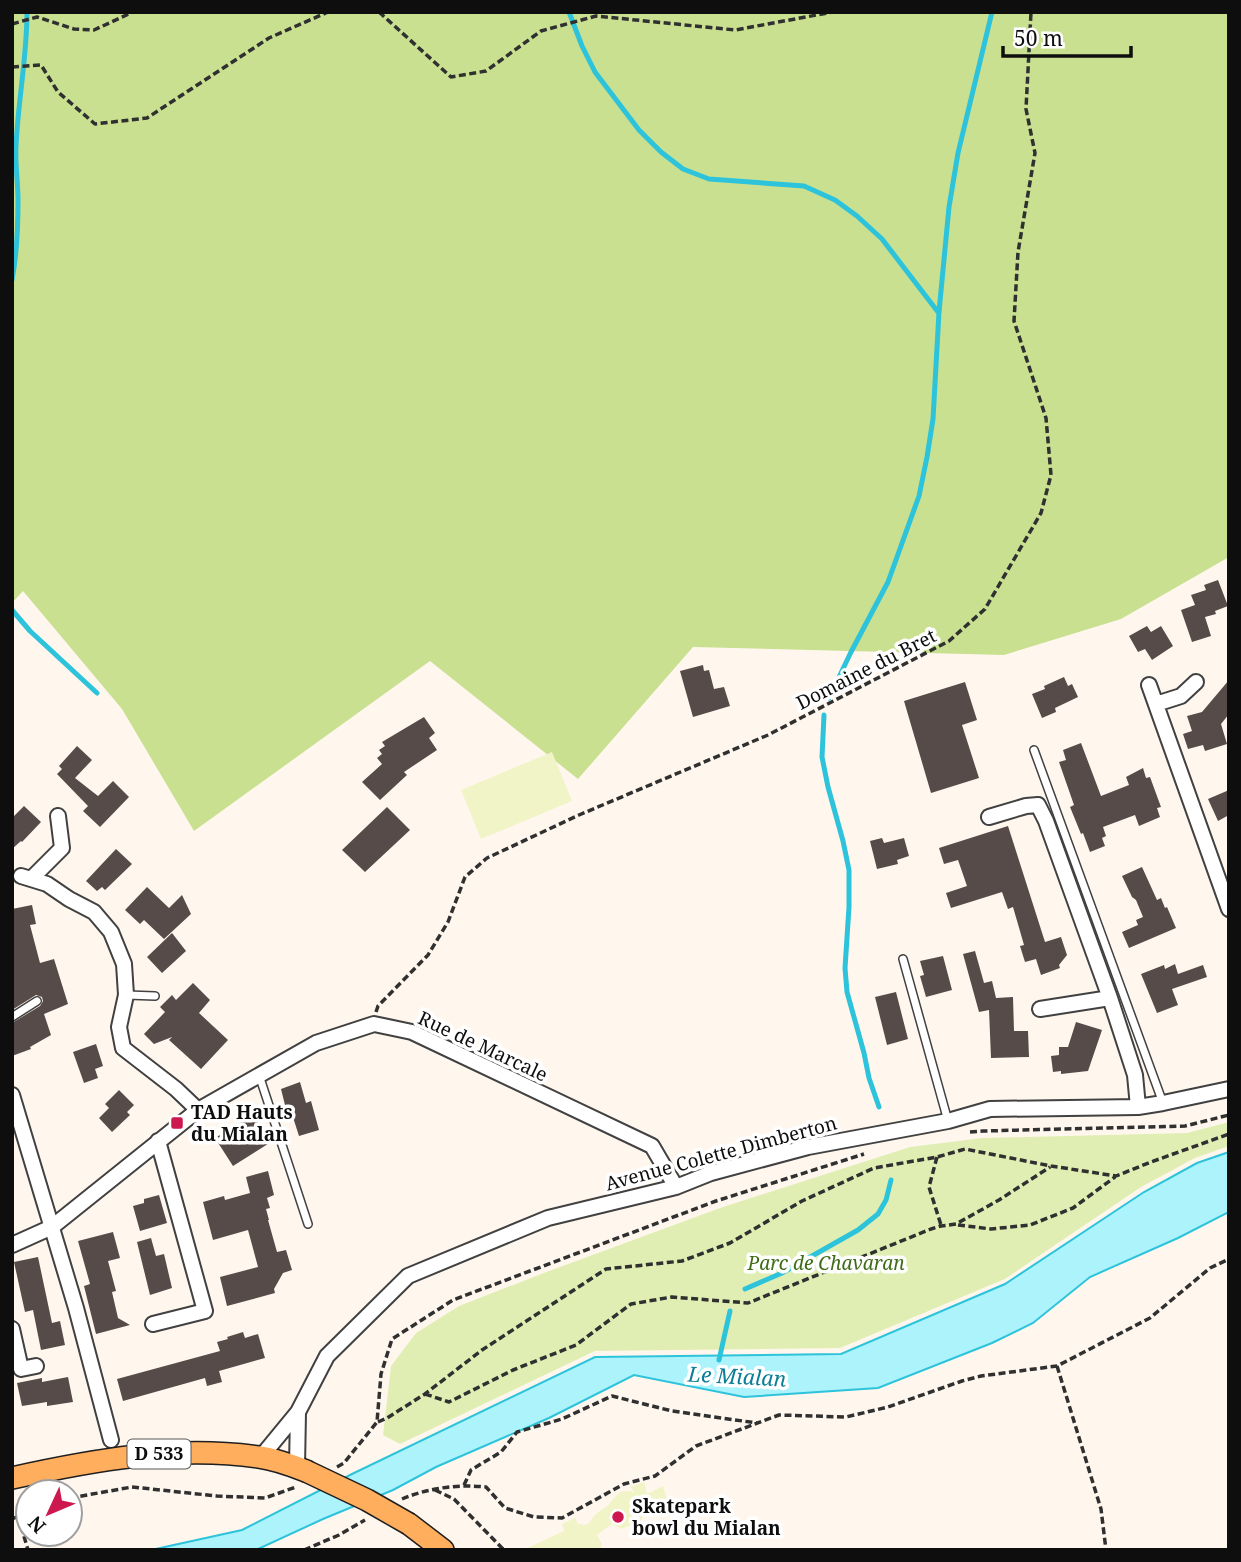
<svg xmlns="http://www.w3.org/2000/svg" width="1241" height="1562" viewBox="0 0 1241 1562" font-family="'Noto Serif',serif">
	<rect width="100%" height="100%" fill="#fff7ee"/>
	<path fill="#e1eeb3" d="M1229,1122V1146L1195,1158L1141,1187L1005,1279L840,1348L595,1351L400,1444L383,1435L391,1366L416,1333L459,1306L541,1274L720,1208L910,1147L982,1138L1187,1133Z"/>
	<path fill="#c9e091" d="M12,12H1229V557L1121,619L1004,655L693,647L578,779L430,661L194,831L122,709L23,591L12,603Z"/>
	<path fill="#f0f4c6" d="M552,752L572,801L481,839L461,790Z
		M644,1482L647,1494L663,1486L668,1502L645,1512L641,1521L621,1529L612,1524L597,1535L602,1544L600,1550H523L564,1531L562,1524L575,1518L578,1524C592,1527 588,1521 596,1514C599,1511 603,1509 606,1507C618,1496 616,1488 635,1492L630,1487Z"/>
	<path fill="#adf3fc" stroke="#2dc3db" stroke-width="2" d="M1229,1152V1212L1178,1238L1090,1277L1033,1323L992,1343L878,1388L744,1397L634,1375L549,1418L436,1467L393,1490L323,1519L256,1550H151L242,1530L352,1474L595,1357L841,1354L1005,1284L1144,1192L1197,1163Z"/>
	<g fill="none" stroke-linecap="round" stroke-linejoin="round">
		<path stroke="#2dc3db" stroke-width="5" d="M569,12L582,46L595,72L639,130L661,152L683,169L709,179L804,186L835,200L857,216L882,239L938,312
			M12,280C17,254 18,227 18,200C18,182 15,165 16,146C18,101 27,57 27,12
			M12,610L30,631L97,693
			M829,698L851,652L888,582L919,496L927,457L933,419L939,312L949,207L958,153L992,12
			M824,715L822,757L828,787L843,841L849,870V907L845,968L847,992L864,1053L869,1078L879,1107
			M745,1289L782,1273L858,1230L878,1214L886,1200L891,1180
			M719,1360L730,1311"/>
	</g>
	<path fill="#574b49" d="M1218,580L1228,606L1215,611L1216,614L1205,617L1211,636L1192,642L1181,610L1195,605L1191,595L1206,590L1204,585Z
		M1147,626L1151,632L1161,626L1173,646L1152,660L1145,649L1138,652L1129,636Z
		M703,665L704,671L709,670L714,689L724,687L730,706L693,717L680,671Z
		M1064,677L1068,686L1072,684L1078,697L1055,708L1056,712L1042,718L1032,694L1045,689L1044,686Z
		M1229,680V714L1221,724L1227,744L1205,751L1203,745L1188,749L1183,734L1192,731L1187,716L1202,712Z
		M965,682L977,720L962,725L979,778L931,793L904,701Z
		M424,717L435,733L429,738L437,750L404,772L407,775L380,800L362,782L382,764L377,758L382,754L379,750L385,746L382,742Z
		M1081,743L1101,796L1129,785L1126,777L1143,768L1146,778L1150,777L1161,807L1157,808L1160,817L1139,826L1135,815L1103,827L1106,836L1102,838L1105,846L1090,852L1083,833L1081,834L1070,807L1074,805L1059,762L1066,760L1063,750Z
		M77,746L92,760L75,778L98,796L113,781L129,797L100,827L83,811L88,806L57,774L62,769L59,766Z
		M1229,790V815L1218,821L1208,799Z
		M24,806L41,822L22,842L21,841L12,849V818Z
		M387,807L410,830L365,872L342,850Z
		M1008,826L1045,942L1061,937L1067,955L1059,965L1060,968L1041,975L1036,959L1025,962L1020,946L1024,945L1013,907L1008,909L1002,892L951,908L946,893L967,886L958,860L944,864L939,848Z
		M882,838L884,843L904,838L909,856L897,860L898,864L877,869L870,841Z
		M116,849L132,864L105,890L102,887L97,891L86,881Z
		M1142,867L1157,900L1161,898L1165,908L1167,907L1176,928L1129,948L1122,932L1138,925L1136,920L1143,917L1136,900L1132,897L1122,876Z
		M147,887L169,908L182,895L191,914L164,939L144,920L140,924L125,910Z
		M32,905L36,924L30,925L40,963L54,959L68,1004L44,1014L51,1035L30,1047L31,1049L12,1056V1023L40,1006L43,1001L42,997L36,995L12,1010V909Z
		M172,933L186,951L162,973L147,957Z
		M975,951L984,983L992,981L996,998L1013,997L1014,1031H1028L1029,1057L991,1058L989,1010L979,1012L963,954Z
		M943,956L952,990L926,997L920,976L924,975L920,961Z
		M1175,964L1178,974L1203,965L1207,977L1172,989L1178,1005L1157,1013L1141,974L1164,965L1165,969Z
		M193,983L210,1000L199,1013L228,1040L201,1069L169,1040L172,1037L154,1044L144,1034L165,1012L160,1007L172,995L176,1000Z
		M896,992L908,1039L887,1045L875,997Z
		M1076,1022L1102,1030L1088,1071L1061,1074V1071L1053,1072L1051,1056L1059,1055V1047H1068Z
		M96,1044L103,1066L95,1069L98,1078L84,1083L73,1052Z
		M300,1082L306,1103L311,1101L319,1130L299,1136L290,1108L286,1109L281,1089Z
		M119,1090L134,1105L127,1112L130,1115L112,1132L99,1118L109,1108L105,1104Z
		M253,1115L271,1142L233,1166L215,1138Z
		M268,1171L274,1195L267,1198L270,1208L266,1209L269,1220H268L277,1252L286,1250L292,1270L283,1273L274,1289L275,1293L227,1306L220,1277L258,1267L248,1230L213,1240L203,1202L224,1196L225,1200L250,1193L246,1177Z
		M159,1195L167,1223L140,1231L133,1206L144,1203V1199Z
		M113,1232L120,1258L108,1261L116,1291L112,1292L118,1318L130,1325L96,1334L84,1286L90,1284L78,1241Z
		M151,1238L156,1256L164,1254L172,1288L150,1295L137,1242Z
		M38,1257L52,1323L60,1321L65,1345L41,1350L33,1310L25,1312L14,1262Z
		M243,1332L245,1338L258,1334L265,1358L219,1371L222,1382L207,1386L205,1378L123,1401L117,1379L220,1351L217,1342L228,1339L227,1337Z
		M68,1377L73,1402L47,1406V1402L22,1406L17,1383L42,1378V1382Z"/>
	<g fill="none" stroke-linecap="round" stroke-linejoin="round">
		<defs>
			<path id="lane" d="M1034,750L1163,1103
				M903,959L948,1121
				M127,995L155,996
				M12,1017L37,1001
				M259,1075L308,1224"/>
			<path id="street" d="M1149,685L1229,909
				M1156,704L1181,696L1196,682
				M989,817L1026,806L1038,805L1046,821L1110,998L1135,1075L1138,1107
				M21,876L47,884L69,899L94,912L111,932L124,964L126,995L119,1027L123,1048L176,1089L198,1110
				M32,878L62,848L58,816
				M1040,1009L1110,998
				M12,1095L76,1308L111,1440
				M12,1245L52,1227L198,1110L316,1043L374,1024L412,1032L652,1146L676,1187
				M153,1324L205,1311L158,1141
				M12,1329L21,1369L36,1366
				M261,1457L298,1412L327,1356L408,1276L548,1218L676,1187L711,1173L808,1147L948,1121L990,1109L1138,1107L1163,1103L1229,1089
				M297,1467L298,1412"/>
			<path id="primary" d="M12,1478C93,1460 176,1445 259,1457C274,1459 291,1465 306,1471
				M409,1524L443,1550"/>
		</defs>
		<use href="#lane" stroke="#414141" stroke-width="10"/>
		<use href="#street" stroke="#414141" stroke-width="18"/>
		<use href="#primary" stroke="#1f1f1f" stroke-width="24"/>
		<path stroke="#303030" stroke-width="3.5" stroke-dasharray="7 3.5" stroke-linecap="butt" d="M379,12L451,77L486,71L541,31L596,16L735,30L833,12
			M12,24L37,17L74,29L94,30L133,12
			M12,67L41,65L58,92L95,124L147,118L269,38L328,12
			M376,1012L378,1006L428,955L448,922L465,877L487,858L579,815L768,735L949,641L985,609L1041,513L1051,475L1046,418L1014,321L1018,252L1035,153L1026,109L1031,12
			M970,1132L983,1131L1185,1126L1229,1115
			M937,1157L929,1187L941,1225
			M958,1225L991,1229L1030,1225L1073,1208L1115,1177
			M1057,1366L1101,1509L1106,1550
			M425,1394L449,1402L513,1370L576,1345L631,1304L672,1297L748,1303L931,1229L941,1226L956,1224L999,1200L1050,1167
			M378,1422L387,1418L425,1394L482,1350L606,1269L682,1261L730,1243L802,1201L874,1168L937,1157L965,1149L1051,1166L1116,1176L1151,1162L1229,1134
			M337,1467L344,1463L377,1422L381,1374L392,1339L453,1300L716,1201L864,1154
			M464,1485L471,1470L501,1452L517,1432L562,1419L612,1396L672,1411L757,1423
			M435,1490L454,1499L504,1550
			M70,1498L132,1487L217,1496L265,1498L296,1487
			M402,1499C428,1488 458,1484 486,1487L505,1508L534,1517L562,1518L624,1484L655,1476L696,1446L779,1415L846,1417L888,1407L962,1381L981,1376L1057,1366L1150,1318L1210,1268L1229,1259
			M18,1516L28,1550
			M12,1519L28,1512
			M304,1550L339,1535L365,1520"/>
		<use href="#lane" stroke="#fff" stroke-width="7"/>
		<use href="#street" stroke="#fff" stroke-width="14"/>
		<use href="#primary" stroke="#ffae5e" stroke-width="21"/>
		<defs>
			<path id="primary-bridge" d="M306,1471L367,1500L409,1524"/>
		</defs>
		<use href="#primary-bridge" stroke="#1f1f1f" stroke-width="24" stroke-linecap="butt"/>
		<use href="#primary-bridge" stroke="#ffae5e" stroke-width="21"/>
	</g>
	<g fill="#cc174f" stroke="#fff" stroke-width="2.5">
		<rect x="170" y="1116" width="14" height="14" rx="3.5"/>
		<circle cx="618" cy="1517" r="7"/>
	</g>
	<g text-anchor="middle" stroke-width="7" stroke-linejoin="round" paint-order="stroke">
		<rect fill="#fff" stroke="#565656" stroke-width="2" x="127.5" y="1439.5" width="63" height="29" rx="5"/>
		<g font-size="18" font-weight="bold" fill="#0e0e0e">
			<text x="159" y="1460">D 533</text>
		</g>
		<g font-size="19" fill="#0e0e0e" stroke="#fff">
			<text transform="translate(866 669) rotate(-27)" y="7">Domaine du Bret</text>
			<text transform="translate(483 1046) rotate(25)" y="7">Rue de Marcale</text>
			<text transform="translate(721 1153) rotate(-15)" y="7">Avenue Colette Dimberton</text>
		</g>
		<g font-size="19" font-weight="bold" fill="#0e0e0e" stroke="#fff" text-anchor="start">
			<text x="191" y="1119">TAD Hauts<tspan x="191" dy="22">du Mialan</tspan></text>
			<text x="632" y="1513">Skatepark<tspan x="632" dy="22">bowl du Mialan</tspan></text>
		</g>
		<g font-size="19" font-style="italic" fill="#3f6c17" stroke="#fff">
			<text x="826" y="1270">Parc de Chavaran</text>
		</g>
		<g font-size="21" font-style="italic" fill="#0b7d95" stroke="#fff">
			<text transform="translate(737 1377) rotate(3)" y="7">Le Mialan</text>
		</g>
	</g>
	<rect width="1241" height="1562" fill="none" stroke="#0e0e0e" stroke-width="28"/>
	<g transform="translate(49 1513) rotate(226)"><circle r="33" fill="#ffffff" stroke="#9f9f9f" stroke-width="2"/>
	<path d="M0-5L12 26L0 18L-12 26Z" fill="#cc174f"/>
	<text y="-10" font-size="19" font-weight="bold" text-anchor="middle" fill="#0e0e0e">N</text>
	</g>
	<path d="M1003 46v10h128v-10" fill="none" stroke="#0e0e0e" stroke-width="3.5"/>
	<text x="1014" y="46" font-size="21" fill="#0e0e0e" stroke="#ffffff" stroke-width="5" paint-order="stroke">50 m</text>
</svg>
